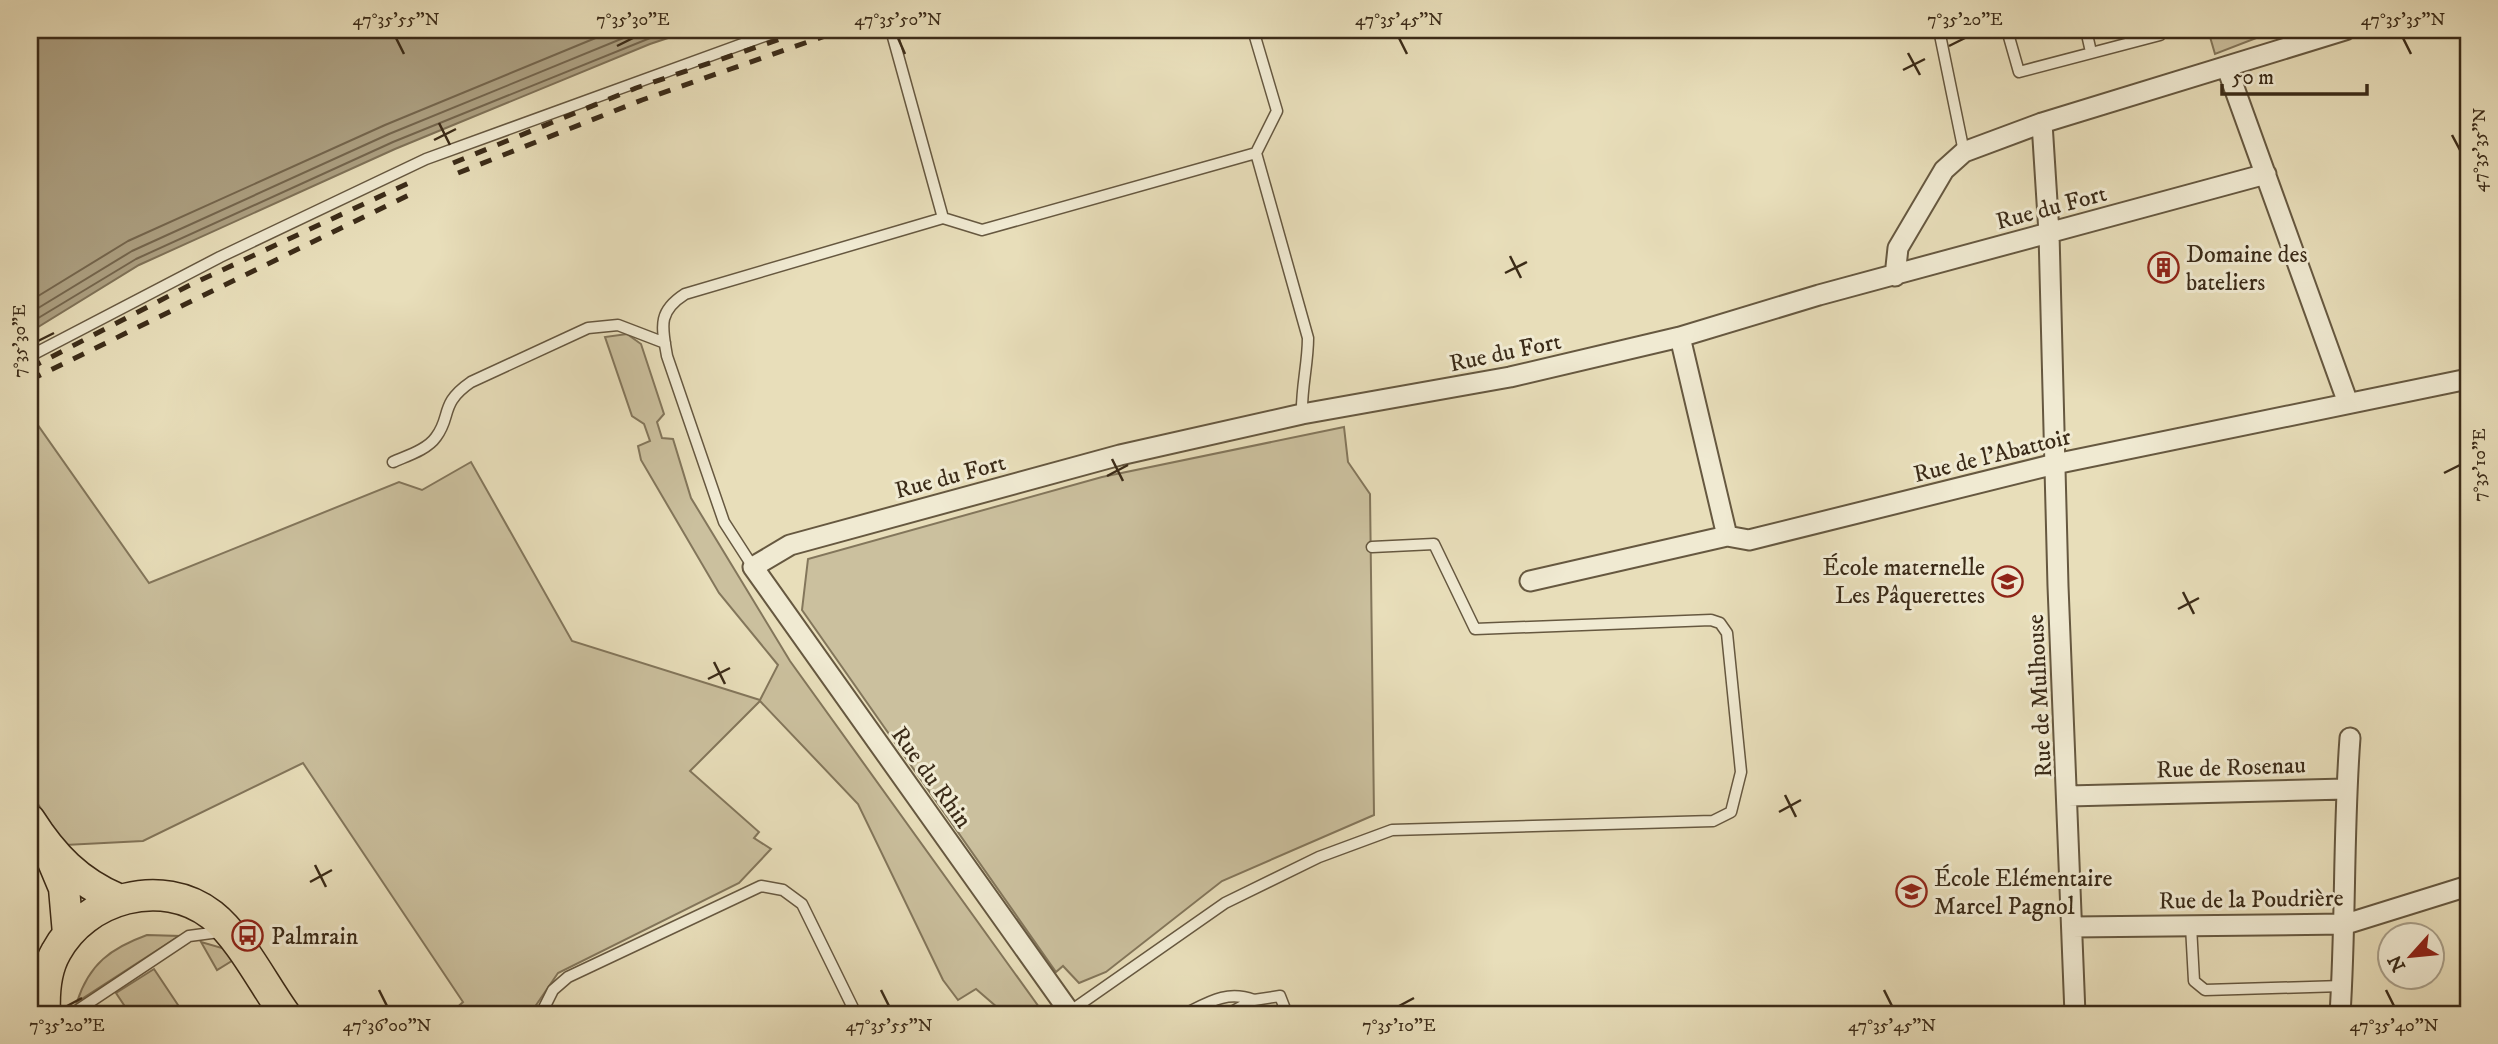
<svg xmlns="http://www.w3.org/2000/svg" width="2498" height="1044" viewBox="0 0 2498 1044" font-family="'IM FELL DW Pica',serif">
	<rect width="100%" height="100%" fill="#e8deba"/>
	<filter id="stains"><feTurbulence type="fractalNoise" baseFrequency=".00286" numOctaves="4"/><feColorMatrix values="0 0 0 0 .2 0 0 0 0 .09 0 0 0 0 .02 0 0 0 .5 -.17"/></filter>
	<radialGradient id="worn" r=".72"><stop offset=".6" stop-color="#630" stop-opacity="0"/><stop offset="1" stop-color="#630" stop-opacity=".3"/></radialGradient>
	<path fill="#cbc09e" stroke="#83765b" stroke-width="2" d="M2208,30H2277L2215,54Z
		M627,334L641,344L664,414L657,422L662,438L673,439L691,498L790,661L1044,1014H1005L976,989L958,1000L943,980L858,804L760,701L690,771L759,832L754,838L771,849L739,883L558,973L530,1014H450L463,1002L303,763L143,841L65,845L30,792V414L149,583L399,482L422,490L471,462L572,641L760,700L778,665L719,593L641,460L638,446L650,441L644,424L632,416L605,337Z
		M1344,427L1348,462L1370,494L1374,815L1222,881L1106,972L1079,983L1063,966L1056,972L802,610L808,559L1102,477Z
		M30,849L35,899L30,903Z
		M147,935L179,936L77,1002C89,964 111,948 147,935Z
		M201,942L229,950L235,959L217,970Z
		M154,969L184,1014H130L116,993Z"/>
	<path fill="#ada183" stroke="#7f7258" stroke-width="2" d="M30,30H692L650,44L395,149L139,265L30,332Z"/>
	<g fill="none" stroke-linecap="round" stroke-linejoin="round">
		<path stroke="#74664e" stroke-width="2" d="M30,301L128,241L385,125L615,30
			M30,313L132,251L389,134L643,30
			M30,323L136,259L393,142L670,30"/>
		<defs>
			<path id="service" d="M891,30L943,218
				M1253,30L1277,111L1256,153L1308,338C1308,364 1301,389 1302,414
				M1939,30L1964,152
				M2007,30L2019,72L2160,35L2159,30
				M2086,30L2091,52
				M30,356L220,257L426,159L781,30
				M393,462C406,456 427,450 436,437C452,416 439,404 471,382L588,328L618,325L665,343
				M753,567L724,522L667,356C662,327 657,312 685,294L943,218L982,230L1256,153
				M2191,926L2194,981L2205,990L2342,986
				M1069,1012L1225,903L1319,857L1392,830L1713,821L1731,812L1741,772L1727,633L1720,623L1711,620L1475,629L1434,544L1372,547
				M72,1014L189,936L219,932
				M541,1014L553,990L568,977L761,886L783,890L802,904L856,1014
				M1185,1014C1209,1002 1227,990 1254,1000
				M1228,1014L1254,1000L1280,996L1287,1014"/>
			<path id="minor" d="M2227,68L2348,403
				M2042,123L2049,233L2058,586L2075,1014
				M1895,276L1898,248L1944,170L1964,152L2042,123L2345,30
				M1680,337L1727,536
				M1530,581L1727,536L1749,540L2055,464L2468,379
				M2068,796L2345,789
				M2072,927L2346,924L2468,886
				M1071,1014L753,567L790,545L1120,455L1302,414L1510,377L1680,337L1819,295L2266,174
				M2340,1014C2346,922 2343,830 2350,738"/>
			<path id="primary" d="M30,820C53,856 78,882 118,899
				M51,857L64,888L68,934
				M45,1014C44,994 45,971 56,952C85,898 162,876 212,915C240,937 264,985 285,1014"/>
		</defs>
		<use href="#service" stroke="#665840" stroke-width="13"/>
		<use href="#minor" stroke="#665840" stroke-width="23"/>
		<use href="#primary" stroke="#3b2b18" stroke-width="33"/>
		<use href="#service" stroke="#f0ead2" stroke-width="10"/>
		<use href="#minor" stroke="#f0ead2" stroke-width="19"/>
		<use href="#primary" stroke="#e8deba" stroke-width="30"/>
		<path stroke="#3b2b18" stroke-width="5" stroke-dasharray="12 12" stroke-linecap="butt" d="M453,163L636,88L807,30
			M458,173L642,100L842,30
			M30,368L188,286L413,181
			M30,380L417,191"/>
	</g>
	<path fill="none" stroke="#3b2b18" stroke-width="2.5" d="M396,38L404,54M898,38L905,54M1399,38L1407,54M2403,38L2411,54M617,46L633,38M1949,46L1965,38M1908,53L1920,75M1903,70L1925,59M439,123L450,145M2452,135L2460,150M434,140L456,129M1510,256L1521,278M1505,273L1527,262M38,341L54,333M1112,459L1123,481M2444,473L2460,465M1107,476L1128,465M2183,592L2194,614M2178,609L2199,598M714,662L725,684M708,679L730,668M1785,795L1796,817M1779,812L1801,800M315,865L326,887M310,882L332,870M379,990L387,1006M881,990L889,1006M1884,990L1892,1006M2386,990L2394,1006M67,1006L82,998M1399,1006L1414,998"/>
	<defs>
		<symbol id="building-ring" viewBox="-11 -11 22 22"><circle r="9.5" fill="#f0ead2" stroke="#8f2418" stroke-width="1.5"/><path d="M-4-6H4V6H1V3H-1V6H-4ZM-2.5-4.3h1.7v1.8h-1.7ZM.8-4.3h1.7v1.8H.8ZM-2.5-1h1.7V.8h-1.7ZM.8-1h1.7V.8H.8Z" fill="#8f2418"/></symbol>
		<symbol id="school-ring" viewBox="-11 -11 22 22"><circle r="9.5" fill="#f0ead2" stroke="#8f2418" stroke-width="1.5"/><path d="M0-5L7-2L0 1L-7-2ZM-4 1L0 2.5L4 1V4Q0 6-4 4Z" fill="#8f2418"/></symbol>
		<symbol id="bus-ring" viewBox="-11 -11 22 22"><circle r="9.5" fill="#f0ead2" stroke="#8f2418" stroke-width="1.5"/><path d="M-5-6H5V4H4V6H2V4H-2V6H-4V4H-5ZM-3.5-4V0h7V-4ZM-3.5 1.2v1.5H-2V1.2ZM2 1.2v1.5H3.5V1.2Z" fill="#8f2418"/></symbol>
	</defs>
	<g fill-rule="evenodd">
		<use href="#building-ring" x="2146" y="250" width="35" height="35"/>
		<use href="#school-ring" x="1990" y="564" width="35" height="35"/>
		<use href="#school-ring" x="1894" y="874" width="35" height="35"/>
		<use href="#bus-ring" x="230" y="918" width="35" height="35"/>
	</g>
	<g text-anchor="middle" stroke-width="6" stroke-linejoin="round" paint-order="stroke">
		<g font-size="24" fill="#3b2b18" stroke="#f0ead2">
			<text transform="translate(2051 207) rotate(-15)" y="8">Rue du Fort</text>
			<text transform="translate(1505 352) rotate(-12)" y="8">Rue du Fort</text>
			<text transform="translate(1992 455) rotate(-14)" y="8">Rue de l'Abattoir</text>
			<text transform="translate(950 476) rotate(-15)" y="8">Rue du Fort</text>
			<text transform="translate(2039 696) rotate(-93)" y="8">Rue de Mulhouse</text>
			<text transform="translate(2231 767) rotate(-2)" y="8">Rue de Rosenau</text>
			<text transform="translate(932 777) rotate(54)" y="8">Rue du Rhin</text>
			<text transform="translate(2251 899) rotate(-1)" y="8">Rue de la Poudrière</text>
		</g>
		<g font-size="24" fill="#3b2b18" stroke="#f0ead2" text-anchor="start">
			<text x="2186" y="262">Domaine des<tspan x="2186" dy="28">bateliers</tspan></text>
			<text x="1985" y="575" text-anchor="end">École maternelle<tspan x="1985" dy="28">Les Pâquerettes</tspan></text>
			<text x="1934" y="886">École Elémentaire<tspan x="1934" dy="28">Marcel Pagnol</tspan></text>
			<text x="271" y="944">Palmrain</text>
		</g>
	</g>
	<rect width="2498" height="1044" fill="none" stroke="#e8deba" stroke-width="77"/>
	<g transform="translate(2411 956) rotate(243)"><circle r="33" fill="#f0ead2" stroke="#a89e88" stroke-width="2"/>
	<path d="M0-5L12 26L0 18L-12 26Z" fill="#8f2418"/>
	<text y="-10" font-size="19" font-weight="bold" text-anchor="middle" fill="#3b2b18">N</text>
	</g>
	<path d="M2222 84v10h145v-10" fill="none" stroke="#3b2b18" stroke-width="3.5"/>
	<text x="2232" y="84" font-size="21" fill="#3b2b18" stroke="#f0ead2" stroke-width="5" paint-order="stroke">50 m</text>
	<rect x="38" y="38" width="2422" height="968" fill="none" stroke="#3b2b18" stroke-width="2.5"/>
	<g font-size="18" text-anchor="middle" fill="#3b2b18">
		<text x="396" y="25">47°35'55"N</text>
		<text x="633" y="25">7°35'30"E</text>
		<text x="898" y="25">47°35'50"N</text>
		<text x="1399" y="25">47°35'45"N</text>
		<text x="1965" y="25">7°35'20"E</text>
		<text x="2403" y="25">47°35'35"N</text>
		<text transform="translate(2479 150) rotate(-90)" y="6">47°35'35"N</text>
		<text transform="translate(19 341) rotate(-90)" y="6">7°35'30"E</text>
		<text transform="translate(2479 465) rotate(-90)" y="6">7°35'10"E</text>
		<text x="67" y="1031">7°35'20"E</text>
		<text x="387" y="1031">47°36'00"N</text>
		<text x="889" y="1031">47°35'55"N</text>
		<text x="1399" y="1031">7°35'10"E</text>
		<text x="1892" y="1031">47°35'45"N</text>
		<text x="2394" y="1031">47°35'40"N</text>
	</g>
	<rect width="100%" height="100%" filter="url(#stains)"/>
	<rect width="100%" height="100%" fill="url(#worn)"/>
</svg>
